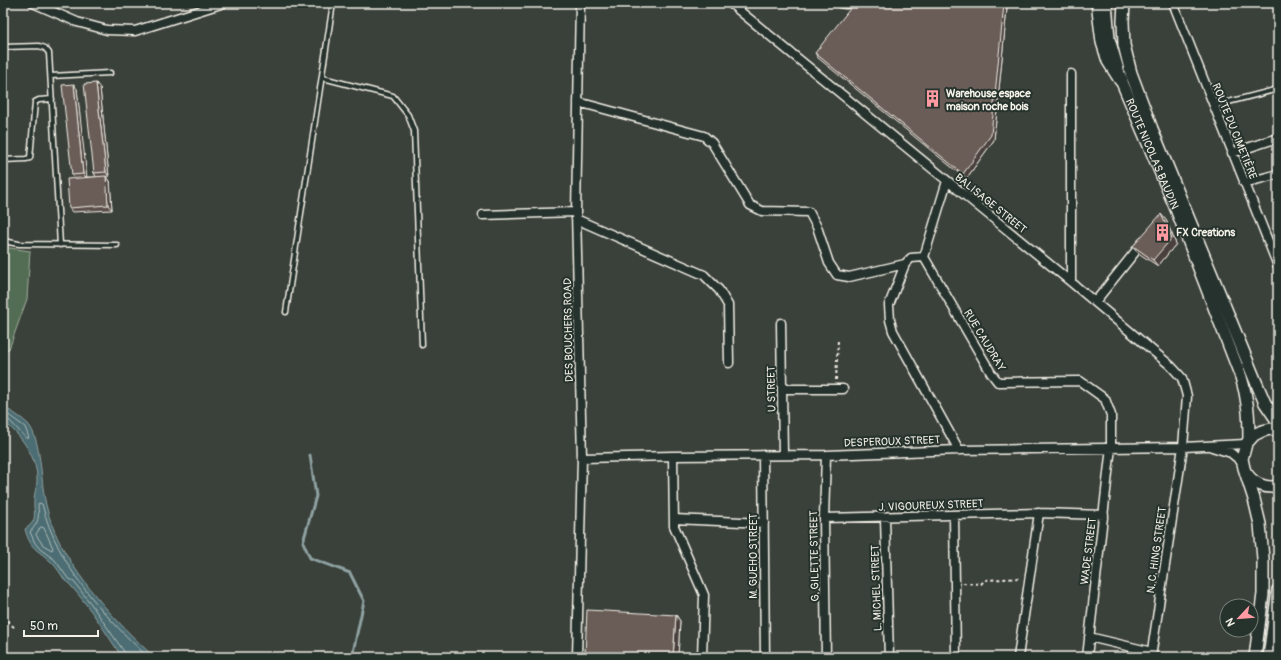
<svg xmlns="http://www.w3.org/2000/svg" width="1281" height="660" viewBox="0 0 1281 660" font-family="Pangolin,sans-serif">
	<rect width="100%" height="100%" fill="#3a403a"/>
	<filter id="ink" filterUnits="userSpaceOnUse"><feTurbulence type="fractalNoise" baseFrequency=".025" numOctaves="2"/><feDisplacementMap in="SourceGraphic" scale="8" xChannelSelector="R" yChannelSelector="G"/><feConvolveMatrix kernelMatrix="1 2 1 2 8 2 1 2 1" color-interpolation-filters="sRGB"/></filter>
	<g filter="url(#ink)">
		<path fill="#526d54" stroke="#a3af9e" d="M3,247L30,251L27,299L9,349L3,350Z"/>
		<path fill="#4c6d73" stroke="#8fa2a2" d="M3,407C11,411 21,417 28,424C41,438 41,481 45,500C48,515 53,529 60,543C83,587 118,623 154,657H122C106,633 91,609 72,587C70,584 66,582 64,579C60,573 57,568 53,564C39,549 31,552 25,529C39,520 33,514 34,500C34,493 37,487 37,481C38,458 21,435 3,421Z"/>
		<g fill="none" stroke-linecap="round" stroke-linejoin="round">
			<path stroke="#b1bcb9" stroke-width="1" d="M3,411L25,427L29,438H26L9,420L3,418
				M41,527L44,528L53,548L52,550L43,545L36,535Z
				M125,657V653L91,604L74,582L67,577L55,560L40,549L35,543L30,532C39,522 39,518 38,505L39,503L42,504C57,565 103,615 148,657"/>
			<path stroke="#8fa2a2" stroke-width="3" d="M310,455L316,496L303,542L310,558L350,573L364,601L352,657"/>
			<defs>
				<path id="service" d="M3,47L39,46L45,48L49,53L60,245
					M51,76L110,73
					M323,78L393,96L408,115L414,131L422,345
					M1213,106L1278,89
					M3,160L26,159L30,158L35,102L39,100L52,99
					M3,241L19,244L117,245
					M286,312L333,3"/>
				<path id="minor" d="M33,3L77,22L107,30L135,31L224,3
					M730,3L1071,282L1171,366L1182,378L1187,396L1183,447L1151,657
					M840,3L846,4L848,3
					M1173,3L1278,266
					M578,102L704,136L712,143L750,205L762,211L809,212L817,227L829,263L837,275L849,277L905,264
					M1232,153L1278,138
					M947,181L924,257L991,373L998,382L1080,381L1105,399L1111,415V447L1087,657
					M1244,183L1278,174
					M483,215L576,212
					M576,219L704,275L719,290L728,305L729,363
					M924,257L911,258L905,264L889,305L890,320L893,331L959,450
					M1071,282V74
					M1095,302L1143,242
					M781,323L783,455
					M782,389H843
					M1212,447L1231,453L1243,463
					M763,455L765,657
					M826,455L824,518L826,657
					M673,456L674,526L704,595L702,657
					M582,458L673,456L826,455L959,450L1183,447L1246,444
					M954,516L956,657
					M824,518L1039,513L1104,515
					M885,518L889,657
					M674,519L764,523
					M1089,637L1152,652
					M577,657L582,458L576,212L580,3
					M1018,657L1039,513"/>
				<g id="secondary">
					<path id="s1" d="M1106,3L1109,39L1121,80L1176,209L1241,377C1248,400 1249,416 1249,439"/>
					<path d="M1124,3L1123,21L1124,45L1131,73L1152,129L1256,382L1265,403L1278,422"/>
					<path d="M1247,474C1254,484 1266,489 1278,486"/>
					<path d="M1255,657L1263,594V559L1260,524L1254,499L1244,468L1242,459L1246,444L1254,435L1262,431L1271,429L1278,431"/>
					<path d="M1269,657L1278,590"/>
				</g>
				<path id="trunk" d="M1098,3L1103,42L1109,61L1121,80"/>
			</defs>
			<use href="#service" stroke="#f4f1e8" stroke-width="7"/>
			<use href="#minor" stroke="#f4f1e8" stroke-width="11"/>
			<use href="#secondary" stroke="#f4f1e8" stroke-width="14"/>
			<use href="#trunk" stroke="#f4f1e8" stroke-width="16"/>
			<path stroke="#f4f1e8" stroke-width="2" stroke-dasharray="3 3" stroke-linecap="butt" d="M836,380L838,340
				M963,583L981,584L985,580L1021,578
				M3,617L16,629"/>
			<use href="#service" stroke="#26332d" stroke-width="4"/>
			<use href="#minor" stroke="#26332d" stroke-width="8"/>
			<use href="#secondary" stroke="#26332d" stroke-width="11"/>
			<use href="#trunk" stroke="#26332d" stroke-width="13"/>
		</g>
		<path fill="#5b504c" stroke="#f4f1e8" d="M1007,8L994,140L966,179L818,58L815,53Z
			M100,88L109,177H107L110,181L112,210L72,212L69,208L74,178L72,175L77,89L86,177H96L94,173Z
			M1166,220L1176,244L1158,266L1138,253L1133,246Z
			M676,615L680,621L678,657H586L585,655Z"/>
		<path fill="#4a413e" stroke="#f4f1e8" d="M1004,4L1007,8L994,140L966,179L963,174Z
			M96,83L100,88L109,177L106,172Z
			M74,84L77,89L87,178L83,174Z
			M106,176L110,181L112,210L108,205Z
			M1161,214L1166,220L1176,244L1158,266L1153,260Z
			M676,615L680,621L678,657H673Z"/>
		<path fill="#6a5d58" stroke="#f4f1e8" d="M1004,4L991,135L963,174L815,53L853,5Z
			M96,83L106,172L94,173L84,84Z
			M74,84L83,174L72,175L62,85Z
			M106,176L108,205L69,208L67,179Z
			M1161,214L1172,238L1153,260L1133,246Z
			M587,610L676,615L673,657H619L585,655Z"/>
	</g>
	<defs>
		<symbol id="building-bare" viewBox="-9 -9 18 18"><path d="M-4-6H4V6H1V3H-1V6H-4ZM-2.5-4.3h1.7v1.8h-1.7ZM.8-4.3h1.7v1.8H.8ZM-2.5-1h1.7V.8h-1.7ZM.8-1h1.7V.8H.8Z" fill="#ff9aa2" stroke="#26332d" stroke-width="2.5" paint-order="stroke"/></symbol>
	</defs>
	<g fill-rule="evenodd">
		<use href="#building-bare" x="920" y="86" width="25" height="25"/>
		<use href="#building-bare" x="1150" y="220" width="25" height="25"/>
	</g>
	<g text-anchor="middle" stroke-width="4" stroke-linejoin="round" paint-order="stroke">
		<g font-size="11" font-weight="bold" fill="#f4f1e8" stroke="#26332d" text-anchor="start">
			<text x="946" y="97">Warehouse espace<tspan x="946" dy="13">maison roche bois</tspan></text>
			<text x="1176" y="236">FX Creations</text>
		</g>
		<g font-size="11" fill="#f4f1e8" stroke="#26332d">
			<text transform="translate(1235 131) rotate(68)" y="4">ROUTE DU CIMETIÈRE</text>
			<text dy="4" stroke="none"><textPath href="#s1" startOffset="159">ROUTE NICOLAS BAUDIN</textPath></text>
			<text transform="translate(991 203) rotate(39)" y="4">BALISAGE STREET</text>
			<text transform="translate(568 330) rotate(-91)" y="4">DES BOUCHERS ROAD</text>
			<text transform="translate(985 340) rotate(59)" y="4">RUE CAUDRAY</text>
			<text transform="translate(771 389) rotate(-91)" y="4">U STREET</text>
			<text transform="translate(892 441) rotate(-2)" y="4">DESPEROUX STREET</text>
			<text transform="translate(931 505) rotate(-2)" y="4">J. VIGOUREUX STREET</text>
			<text transform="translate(1156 550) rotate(-82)" y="4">N. C. HING STREET</text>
			<text transform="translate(1088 551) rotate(-83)" y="4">WADE STREET</text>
			<text transform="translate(753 556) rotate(-90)" y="4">M. GUEHO STREET</text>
			<text transform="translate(814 556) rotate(-91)" y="4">G. GILETTE STREET</text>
			<text transform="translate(876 588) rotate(-92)" y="4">L. MICHEL STREET</text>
		</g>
	</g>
	<rect width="1281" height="660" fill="none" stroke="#26332d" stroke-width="16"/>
	<rect x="8" y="8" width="1265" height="644" fill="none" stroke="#f4f1e8" stroke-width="1.5" filter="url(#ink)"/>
	<g transform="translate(1239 618) rotate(244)"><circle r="19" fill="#26332d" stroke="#787f78"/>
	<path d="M0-3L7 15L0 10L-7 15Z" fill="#ff9aa2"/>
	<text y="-6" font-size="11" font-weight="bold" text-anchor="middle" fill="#f4f1e8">N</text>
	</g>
	<path d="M24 630v6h74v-6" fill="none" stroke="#f4f1e8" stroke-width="2"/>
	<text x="30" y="630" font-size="12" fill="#f4f1e8" stroke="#26332d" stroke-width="3" paint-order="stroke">50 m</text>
</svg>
